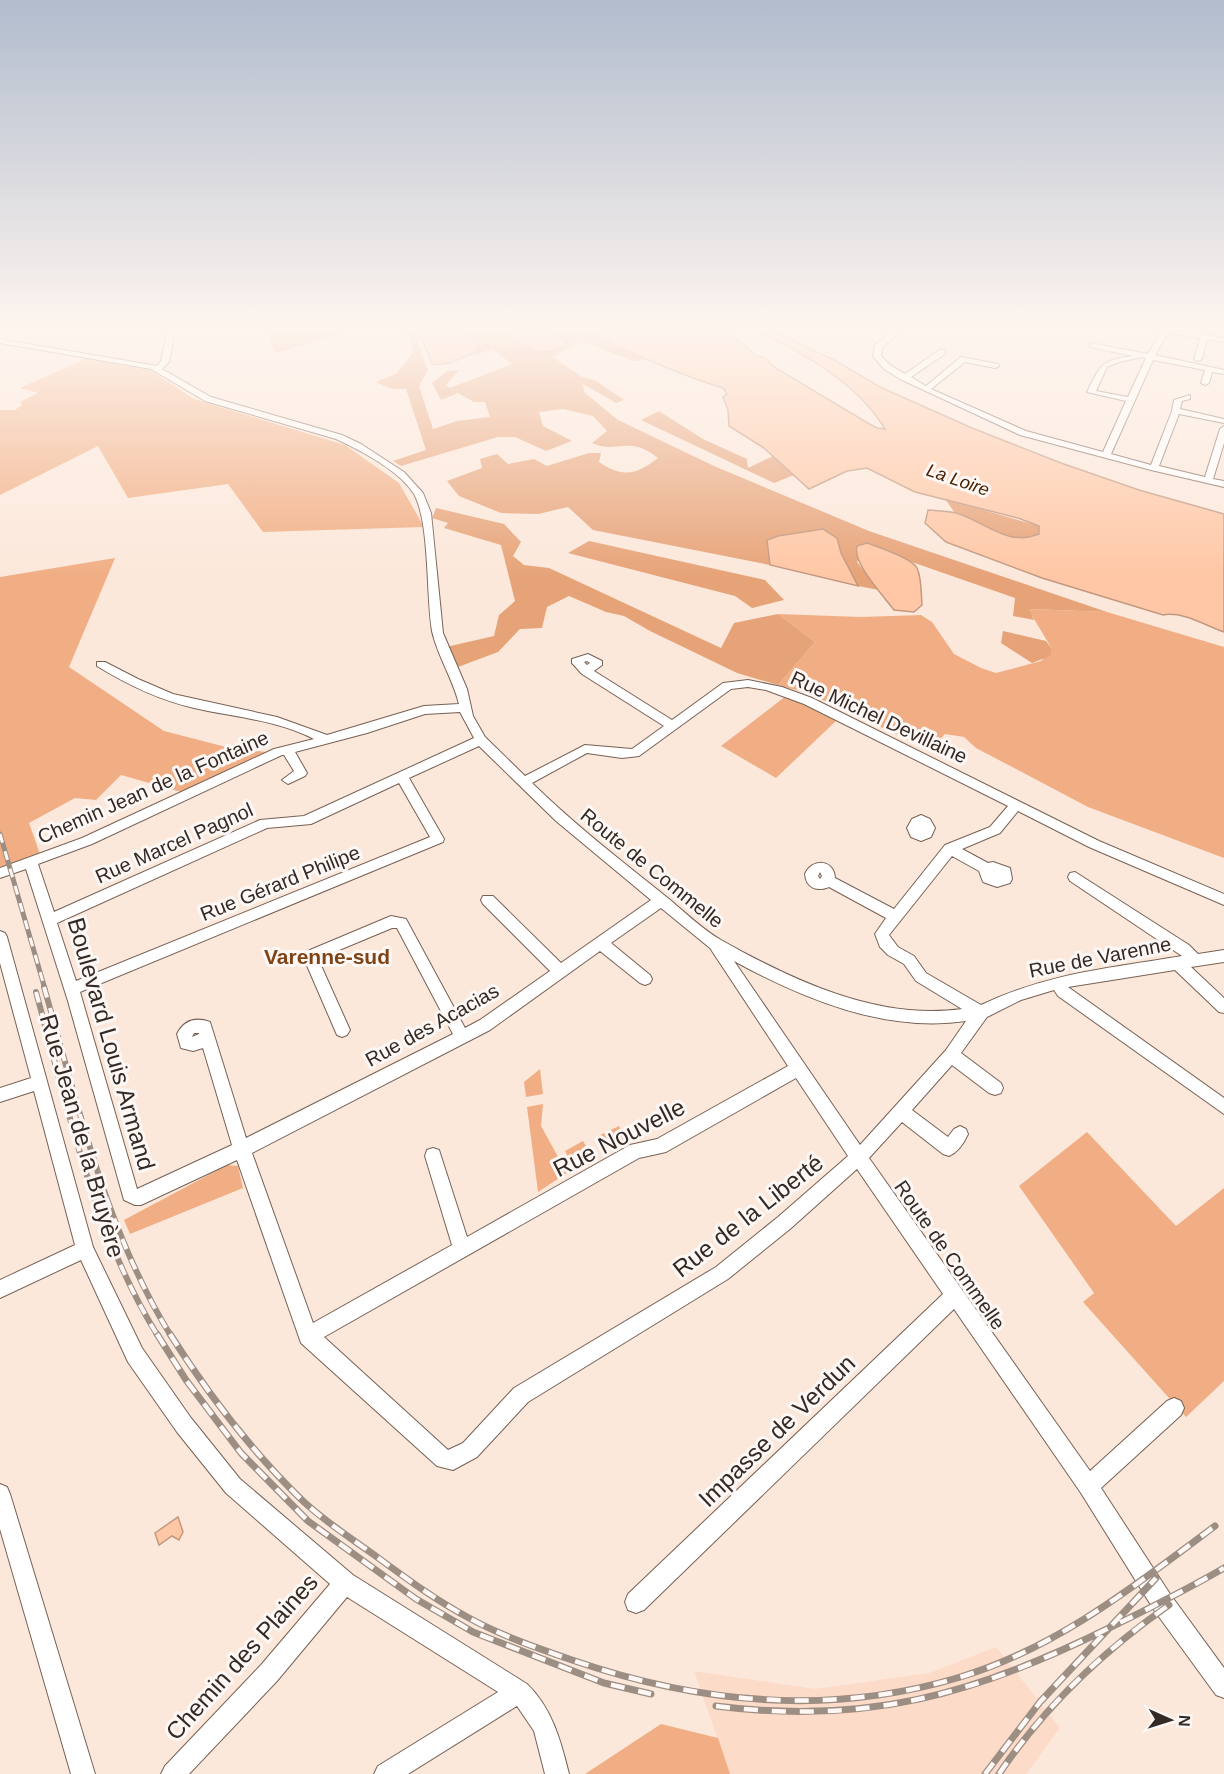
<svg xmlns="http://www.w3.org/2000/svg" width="1224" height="1774" viewBox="0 0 1224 1774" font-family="Helvetica,sans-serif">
	<rect width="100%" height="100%" fill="#fce8db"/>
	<path fill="#fcdbc8" d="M996,1647L1060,1728L1026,1774H730L694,1671L815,1689L929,1673Z"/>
	<path fill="#f1ae84" d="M85,359L150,370L194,399L345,445L399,483L424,527L263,532L228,484L128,498L98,446L0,495V410H15L22,405L20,402L38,393L20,388Z
		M115,558L69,667L164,731L226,747L266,752L181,792L121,775L96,800L75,798L29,823L40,854L0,867V577Z
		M1028,609L1107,612L1224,647V858L1088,807L976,748L964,737L945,734L930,750L810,694L778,685L815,642L778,614L861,617L921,615L932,622L954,654L981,668L996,673L1041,661L1052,649Z
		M786,696L836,721L776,778L721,746Z
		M540,1069L543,1094L526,1097L524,1082Z
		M543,1104L541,1126L567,1173L538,1192L527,1107Z
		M619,1126L626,1140L603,1151L596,1137Z
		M1087,1132L1176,1226L1224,1188V1381L1186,1417L1083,1302L1094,1293L1019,1186Z
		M583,1141L593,1158L574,1168L565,1151Z
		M227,1165L238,1166L243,1188L130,1234L124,1220Z
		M661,1724L718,1738L730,1774H585Z"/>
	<path fill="#e7a378" d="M265,328H375L371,331H349L275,353Z
		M400,328H408L414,332L428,370L419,386L433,429L457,421L490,417L485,402H474L458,393L441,400L432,383L447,371L459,370L446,385L450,388L512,364L492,349L475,355L479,346L459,328H505L507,335L568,342L545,329C585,324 613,343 648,360L632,361L582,341L553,357L582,377L595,380L624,400L616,403L583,384L584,392L618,420L714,466L869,531L1107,612L1029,609L1034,620L1013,616L1015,598L909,561L867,543L857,562L879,590L858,586L841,553L837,538L823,529L778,536L767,540L770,565L593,530L568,507L538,514L501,513L459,496L447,481L482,468L480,459L497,454L508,464L534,459L547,466L589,453H601L599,462C623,478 636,475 658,458C628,434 617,455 592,443L607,431L593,416L563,409L539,412L543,426L572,441L546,451L515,437H498L401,466L393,461L426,450L406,389H392L376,382L397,373L413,353L409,332L387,331Z
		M659,411L703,439L747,459L748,468L773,456L794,475L774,483L641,420Z
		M945,499L1039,526V534L1025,540L1002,535L955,513Z
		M436,508L504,524L521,542L513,556L524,565L549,568L721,648L734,623L778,614L815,642L778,685L737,673L650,631L624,616L606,612L569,596L547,607L542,628L520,629L498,652L458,667L446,647L494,636L499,615L515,601L501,545L444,528L448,523L432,518Z
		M589,541L765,580L784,600L752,608L735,596L568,553Z
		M1003,631L1046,641L1052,649L1050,656L1032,663L1001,643Z"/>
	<path fill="#ffc7a5" stroke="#c2987f" stroke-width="1.5" d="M418,328H459L479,346L476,352C463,357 447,367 432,364Z
		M505,328H546L568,342C541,361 532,350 507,335Z
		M577,328H719L735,337L755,355L765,358L774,367L866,422L877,428L885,429C857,382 800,351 751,328H765L779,334L836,361L880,387L972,428L1061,463L1139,490L1224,514V632C1206,626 1183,611 1163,615L1042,578L946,542L925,523L928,510C937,511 947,511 956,513C986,522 1007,547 1039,534V526L1018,518L915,492L867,468L847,471L809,489L764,448L729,426L728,410L723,397L727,394L723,388C673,373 625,349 577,328Z
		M823,529L837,538L841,553L858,586L770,565L767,540L778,536Z
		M867,543C878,547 912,558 917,568C922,579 921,594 922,605L914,612L894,610C883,595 852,563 857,546Z
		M178,1517L183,1532L179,1540L172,1536L159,1545L155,1533Z"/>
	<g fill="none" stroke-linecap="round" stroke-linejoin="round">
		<defs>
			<path id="minor" d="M168,328H176L169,362L162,369L211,397L342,435L361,444L404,472L423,493L431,513L443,633L467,689L473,716L485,737L525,776L585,745L632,749L664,726L582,674L572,663V659L588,654L602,661V665L594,671L672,720L723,683L748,680L782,687L812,698L1099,841L1224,894V905L1089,847L1018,811L1000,833L962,849L988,863L993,862L1010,868L1012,879L1010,883L997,887L983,882L979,871L952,856L889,935L898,947L914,956L926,973L981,1005C1048,973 1111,968 1182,956L1070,881L1068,877L1070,873L1075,872L1189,945L1198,954L1224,950V962L1191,967L1224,998V1013L1219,1012L1175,970L1068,987L1224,1098V1114L1058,996L1054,990L1021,1000L987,1017L961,1053L1001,1083L1003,1088L1001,1093L995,1095L989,1093L952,1065L912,1110L948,1137L954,1129L960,1126L966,1129L968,1134C964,1143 958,1152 949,1156L943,1154L902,1122L869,1158L1090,1471L1167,1401L1174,1398L1181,1401L1184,1408L1181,1415L1101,1488L1170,1594L1224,1668V1698L1216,1695L1154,1610L1081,1493L954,1309L644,1610L636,1613L628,1610L625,1602L628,1594L943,1294L857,1169L790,1229L728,1279L528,1402L477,1457L453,1470L437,1466L301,1343L237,1160L141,1205H135L124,1200L68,1001L26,869L0,878V868L82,838L274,749L314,739C277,720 234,717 194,708C159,700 128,685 97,666V662H105L138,679L173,694L277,717L327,735L424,706L459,704C453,679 437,655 432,631C426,595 430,523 414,494C400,471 360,450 336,439L205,401L151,369L0,343V339L157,366L161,361ZM587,661L590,663L587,665L584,662ZM748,687L766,690L804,704L1008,806L990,827L945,845L894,909L835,878C834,859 812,858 805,874C806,888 817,892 829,887L886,918L875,934L880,947L888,955L904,964L916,981L962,1009C878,1021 792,980 721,940C701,929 682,909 664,895C619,859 574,824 532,783L587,753L622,758L639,756L731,689ZM460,712L474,738L304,816L260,820L54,912L38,864L92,844L282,755H284L294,771L282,780L288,784L305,776L307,773L295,752L367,733L425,714ZM479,746L556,821L651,900L561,963L493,896H483L481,900L483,904L550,971L480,1020L465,1028L406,919L391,916L310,950L305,961L337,1035L342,1037L347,1035L350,1030L319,961L320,958L392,928H397L453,1034L246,1138L210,1022C196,1017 184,1020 177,1034L181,1048L193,1051L203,1048L232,1145L137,1189L80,992L443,842L444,839L409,778ZM399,783L430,837L76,981L57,923L267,828L311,824ZM820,872L822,876L820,879L818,876ZM661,908L710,948L788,1066L657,1139L630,1145L467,1237L439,1150L433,1148L427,1150L425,1156L452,1245L313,1323L252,1153L490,1030L600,951L640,983L645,985L650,983L652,979L650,975L611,943ZM734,961C803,999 886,1033 966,1021L946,1050L860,1145ZM194,1033H199V1034L192,1037ZM796,1078L848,1156L778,1217L716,1267L514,1388L463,1443L448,1450L324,1337L639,1158L666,1152Z
				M895,328H903L882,348L881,356L890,365L905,374L939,350H945V354L911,377L926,386L961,357L998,364L999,366L995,368L965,362L931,389L1026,431L1103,452L1126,401L1087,392C1101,364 1101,360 1133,356L1090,347V343L1148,354L1163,328L1224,338V342L1207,339L1202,359L1198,361L1194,359L1200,338L1168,333L1155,355L1224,370V374L1212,372L1209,383L1205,385L1201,383L1205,370L1153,360L1111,454L1151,465L1172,411L1174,400L1190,395V399L1182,401L1180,409L1224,419V423L1179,414L1159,466L1205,477L1220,429L1224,426V443L1213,479L1224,481V487L1151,470L1020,435L902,380L884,369L873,356L875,345ZM1142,357L1146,358L1128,397L1096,391L1107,367L1119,362Z
				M921,815L930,819L935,828L931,837L921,841L911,837L907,828L912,819Z
				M0,931L5,933L7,937L93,1247L142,1348L191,1418L240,1479L353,1575L527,1684C552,1708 561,1741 569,1774H545L534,1731L517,1706L408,1774H374L378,1766L498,1692L347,1597L277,1681L189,1774H161L165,1766L261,1665L330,1584L226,1493L177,1432L128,1362L81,1260L0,1298V1280L75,1245L34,1091L0,1102V1088L31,1078L0,963Z
				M0,1484L7,1487L10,1494L95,1774H71L0,1529Z"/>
		</defs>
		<use href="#minor" stroke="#776154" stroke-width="2"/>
		<use href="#minor" fill="#fff" fill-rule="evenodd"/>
		<defs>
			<path id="rail-far2" d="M0,834L45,989"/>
			<path id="rail-far1" d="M44,987C78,1105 106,1231 171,1336
				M36,992C68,1108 93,1232 158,1336"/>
			<path id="rail" d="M157,1334L186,1380L241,1453L308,1521L416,1599L473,1632L604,1683L651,1694
				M170,1334C208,1394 253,1453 304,1502C327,1523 352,1539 377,1557C407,1579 437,1601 469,1618C502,1636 537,1648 572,1660C697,1703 829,1716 957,1678C1054,1650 1136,1585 1215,1526
				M716,1706C866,1725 973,1695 1107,1629C1146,1610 1186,1590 1224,1568
				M985,1774L1040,1702L1156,1578
				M999,1774C1045,1706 1102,1652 1169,1605"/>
		</defs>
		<use href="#rail-far2" stroke="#9d8e84" stroke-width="5"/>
		<use href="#rail-far1" stroke="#9d8e84" stroke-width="6"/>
		<use href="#rail" stroke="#9d8e84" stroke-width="7"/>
		<use href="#rail-far2" stroke="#fdf8f5" stroke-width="3" stroke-dasharray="9" stroke-linecap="butt"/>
		<use href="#rail-far1" stroke="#fdf8f5" stroke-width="4" stroke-dasharray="11" stroke-linecap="butt"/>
		<use href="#rail" stroke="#fdf8f5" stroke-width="4.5" stroke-dasharray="14" stroke-linecap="butt"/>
	</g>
	<linearGradient id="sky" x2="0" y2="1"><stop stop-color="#b1bccd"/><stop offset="0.57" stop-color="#fef5ef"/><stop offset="1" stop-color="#fef5ef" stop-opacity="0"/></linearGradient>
	<rect width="1224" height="577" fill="url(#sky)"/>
	<g text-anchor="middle" stroke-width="6" stroke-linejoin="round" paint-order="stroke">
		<g font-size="18" font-style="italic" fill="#4b2100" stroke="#fdf8f5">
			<text transform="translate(958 480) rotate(19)" y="6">La Loire</text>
		</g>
		<g font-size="20" fill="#342a25" stroke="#fdf8f5">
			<text transform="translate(879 717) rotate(25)" y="7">Rue Michel Devillaine</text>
			<text transform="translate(153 787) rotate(-24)" y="7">Chemin Jean de la Fontaine</text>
			<text transform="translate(174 843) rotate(-24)" y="7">Rue Marcel Pagnol</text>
			<text transform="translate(652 868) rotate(39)" y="7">Route de Commelle</text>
			<text transform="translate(280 883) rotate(-22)" y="7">Rue Gérard Philipe</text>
			<text transform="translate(1100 957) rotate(-11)" y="7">Rue de Varenne</text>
			<text transform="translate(432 1025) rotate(-29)" y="7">Rue des Acacias</text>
			<text transform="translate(950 1255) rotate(55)" y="7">Route de Commelle</text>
		</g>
		<g font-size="21" font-weight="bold" fill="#7f4316" stroke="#fdf8f5">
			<text x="327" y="964">Varenne-sud</text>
		</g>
		<g font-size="24" fill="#342a25" stroke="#fdf8f5">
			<text transform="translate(111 1044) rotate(74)" y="8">Boulevard Louis Armand</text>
			<text transform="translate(82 1136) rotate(74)" y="8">Rue Jean de la Bruyère</text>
			<text transform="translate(619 1138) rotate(-27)" y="8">Rue Nouvelle</text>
			<text transform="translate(748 1216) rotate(-38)" y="8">Rue de la Liberté</text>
			<text transform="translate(777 1431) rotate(-44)" y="8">Impasse de Verdun</text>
			<text transform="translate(242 1657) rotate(-48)" y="8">Chemin des Plaines</text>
		</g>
	</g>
	<g transform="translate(1170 1720) rotate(93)" stroke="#fdf8f5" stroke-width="4.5" paint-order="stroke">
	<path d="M0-4.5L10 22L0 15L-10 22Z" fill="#342a25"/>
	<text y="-9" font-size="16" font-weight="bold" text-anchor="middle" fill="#342a25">N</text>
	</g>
</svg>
